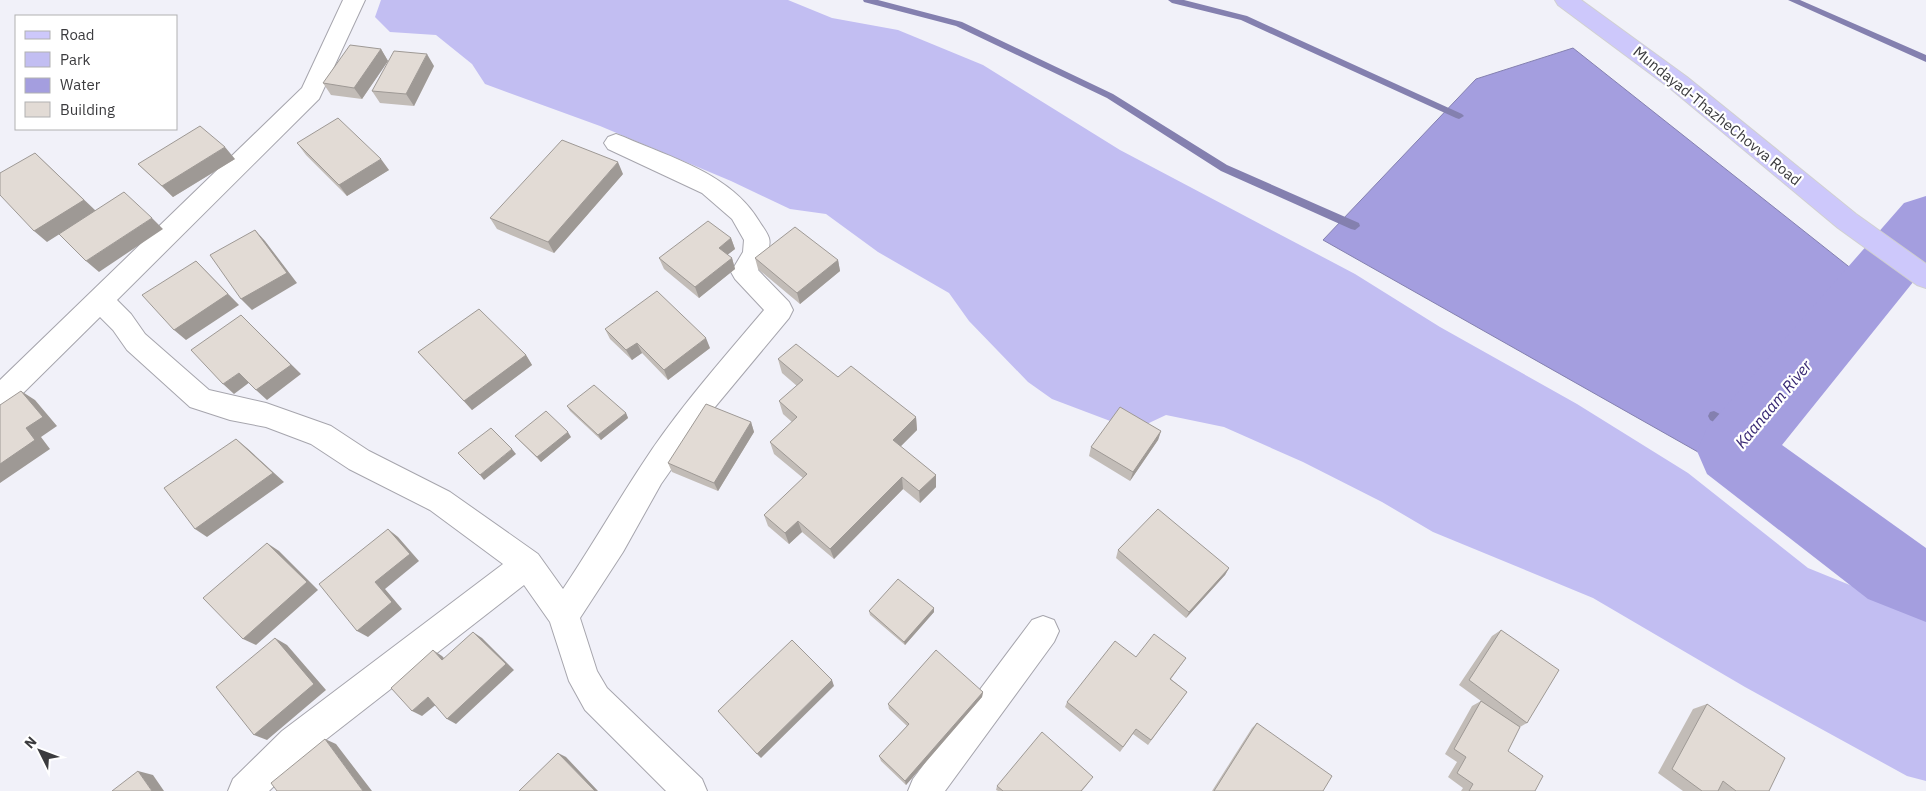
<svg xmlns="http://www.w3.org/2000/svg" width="1926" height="791" viewBox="0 0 1926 791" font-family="'IBM Plex Sans',sans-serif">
	<rect width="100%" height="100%" fill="#f1f1f9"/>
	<path fill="#c2bef2" d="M381,0H788L832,18L898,30L983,65L1120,150L1355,274L1440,327L1577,404L1688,473L1808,568L1926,616V781L1907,776L1745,687L1593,598L1433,532L1382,502L1303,462L1224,427L1166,415L1134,430L1052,399L1028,382L969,321L949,293L878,252L826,214L790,209L731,181L600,126L485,84L472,64L436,35L390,32L375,17Z"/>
	<path fill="#a49edf" stroke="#8480af" d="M1573,48L1872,285L1698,452L1323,240L1476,79Z"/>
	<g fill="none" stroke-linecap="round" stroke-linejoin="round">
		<path fill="#8480af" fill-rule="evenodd" d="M863,0H878L962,22L1113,94L1227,165L1359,223L1360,226L1355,230L1351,229L1221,171L1107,98L956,26L864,2Z
			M1168,0H1184L1247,16L1462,114L1464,116L1459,119L1456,118L1241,20L1172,3Z
			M1788,0H1800L1926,55V62Z
			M1826,308L1847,318L1848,321L1847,324C1839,326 1825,319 1821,312L1822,309Z
			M1714,411L1751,430L1753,434L1751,438L1747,439L1743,438L1710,420L1708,416L1710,412Z"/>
		<path fill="#a49edf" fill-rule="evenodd" d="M1926,196V266L1782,445L1926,548V622L1868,599L1707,474L1697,451L1707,428L1904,203Z"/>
		<defs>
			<path id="minor" d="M343,0H365L319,99L117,300L131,314L145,334L209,390L266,403L331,426L369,451L450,492L538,554L563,589C590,549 614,507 641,466C677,410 721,361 764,310L735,279L731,272L743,252L744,240L732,219L702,193L608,149L604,143L608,137L616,134L624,137C672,158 731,174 759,221C762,226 767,232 769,238C772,249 763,261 758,270L789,302L793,310L789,318L715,407L661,484L623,552L580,618L597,671L607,688L702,779L707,791H666L585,710L569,681L550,622L524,585L306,755L269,791H228L233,779L282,731L503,564L430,510L349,469L311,444L266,427L230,420L190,407L127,350L113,330L100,317L10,406L0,410V380L302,88Z
				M1043,616L1054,620L1059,631L1054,642L945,791H908L913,779L1032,620Z"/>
			<path id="major" d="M1555,0H1581L1687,77L1856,214L1926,264V288L1917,285L1838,228L1671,89L1558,5Z"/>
		</defs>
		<use href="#minor" stroke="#a6a5ad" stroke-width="2"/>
		<use href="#major" stroke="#d0d0d1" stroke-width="2"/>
		<use href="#minor" fill="#fff" fill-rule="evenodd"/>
		<use href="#major" fill="#cdc8fb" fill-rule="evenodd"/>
	</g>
	<path fill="#c2bcb7" d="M381,49L388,61L362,99L331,95L323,83Z
		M434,66L414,106L380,103L372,91Z
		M297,143L389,170L347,196L306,155Z
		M235,159L173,197L138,164Z
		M623,174L554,253L497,229L490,218Z
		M731,238L735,249L727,255L732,258L735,269L699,298L664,269L659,258Z
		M755,258L838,260L840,271L800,304L758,269Z
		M605,329L710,348L668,380L642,353L632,360L610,339Z
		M418,352L526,355L532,365L472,410Z
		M778,359L838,377L916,417L917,430L900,447L936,475V487L920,503L903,489L834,559L802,532L789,544L768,526L764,515L803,478L774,454L770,442L792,422L783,414L779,401L797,386L782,373Z
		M567,406L626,413L628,418L601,440L570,411Z
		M751,422L754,432L718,491L672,472L668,463Z
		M1161,431L1158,440L1130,481L1089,456L1091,447Z
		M515,436L571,437L541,462Z
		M1118,550L1229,568L1225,575L1186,618L1116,558Z
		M869,611L934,612L905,645L870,615Z
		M1501,630L1527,723L1520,727L1508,751L1535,791H1461L1463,788L1448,777L1457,762L1445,754L1472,706L1481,701L1459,685L1492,636Z
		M1136,657L1186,658L1171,679L1187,692L1148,745L1133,734L1120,752L1065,707L1067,702Z
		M983,692L982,697L906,785L881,761L879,756L907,726L889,709L888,704Z
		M1707,704L1769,791H1683L1658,773L1693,709Z
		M1257,723L1323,791H1212L1252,728Z
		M1090,781L1082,791H998L996,790L997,786Z"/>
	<path fill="#9e9995" d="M381,49L388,61L362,99L354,88Z
		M427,54L434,66L414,106L406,94Z
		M225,147L235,159L173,197L162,186Z
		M35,153L96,211L47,242L34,231Z
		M381,159L389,170L347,196L339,185Z
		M618,162L623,174L554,253L548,242Z
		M152,218L163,229L99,272L86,261Z
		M255,230L265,241L297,283L252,310L241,299Z
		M731,238L735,249L722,259L719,248Z
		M732,258L735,269L699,298L695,287Z
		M838,260L840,271L800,304L797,293Z
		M196,261L239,305L186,340L174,330Z
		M241,315L301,374L267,400L256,390Z
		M706,338L710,348L668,380L664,370Z
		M637,343L642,353L632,360L626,350Z
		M526,355L532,365L472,410L464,401Z
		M239,373L250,382L234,394L223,384Z
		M21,391L35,400L57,426L41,437L50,449L0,483V464Z
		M626,413L628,418L601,440L598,435Z
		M916,417L917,430L894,453L893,440Z
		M751,422L754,432L718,491L714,483Z
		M1161,431L1158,440L1130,481L1133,472Z
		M568,432L571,437L541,462L537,457Z
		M236,439L247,448L284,482L207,537L195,529Z
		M512,449L516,454L484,480L480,475Z
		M936,475V487L920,503L919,491Z
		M902,477L903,489L834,559L830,549Z
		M798,521L802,532L789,544L785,533Z
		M388,529L398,537L419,561L385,589L402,609L368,637L357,631L375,582Z
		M267,543L279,551L318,590L256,645L243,639Z
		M1229,568L1225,575L1186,618L1189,612Z
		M934,608V612L905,645L904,642Z
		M473,632L482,638L514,670L456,724L447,719Z
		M275,638L287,645L326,690L267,740L254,735Z
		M433,650L442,656L452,666L442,660Z
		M832,680L834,686L761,758L757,754Z
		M983,692L982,697L906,785L905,781Z
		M428,697L438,703L422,716L412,711Z
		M325,739L336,744L372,791H363Z
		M558,753L566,757L598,791H595Z
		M138,771L153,775L164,791H152Z"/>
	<path fill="#e2dbd5" stroke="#9e9995" d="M350,45L381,49L354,88L323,83Z
		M394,51L427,54L406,94L372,91Z
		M338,118L381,159L339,185L297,143Z
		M200,126L225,147L162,186L138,164Z
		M562,140L618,162L548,242L490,218Z
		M35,153L84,200L34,231L0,195V173Z
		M124,192L152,218L86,261L59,234Z
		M708,221L731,238L719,248L732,258L695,287L659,258Z
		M795,227L838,260L797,293L755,258Z
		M255,230L287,273L241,299L210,255Z
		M196,261L228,294L174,330L142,295Z
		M657,291L706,338L664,370L637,343L626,350L605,329Z
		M479,309L526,355L464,401L418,352Z
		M241,315L291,365L256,390L239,373L223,384L191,350Z
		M796,344L838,377L851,366L916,417L893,440L936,475L919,491L902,477L830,549L798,521L785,533L764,515L807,474L770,442L797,417L779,401L803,380L778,359Z
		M594,385L626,413L598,435L567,406Z
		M21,391L43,417L26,428L35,440L0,464V405Z
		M706,404L751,422L714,483L668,463Z
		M1120,407L1161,431L1133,472L1091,447Z
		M546,411L568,432L537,457L515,436Z
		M491,428L512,449L480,475L458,453Z
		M236,439L273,473L195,529L164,488Z
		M1158,509L1229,568L1189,612L1118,550Z
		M388,529L410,554L375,582L392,602L357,631L319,584Z
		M267,543L307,582L243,639L203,598Z
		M898,579L934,608L904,642L869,611Z
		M1501,630L1559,670L1527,723L1469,680Z
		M473,632L506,664L447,719L428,697L412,711L391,688L433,650L442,660Z
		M1154,634L1186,658L1170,679L1187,692L1151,740L1136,729L1123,747L1067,702L1115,641L1136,657Z
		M275,638L314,684L254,735L216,687Z
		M792,640L832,680L757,754L718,711Z
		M936,650L983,692L905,781L879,756L909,724L888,704Z
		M1481,701L1520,727L1508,751L1543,776L1535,791H1469L1473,784L1457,773L1466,757L1454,749Z
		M1707,704L1785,758L1769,791H1736L1723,781L1718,791H1702L1672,769Z
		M1257,723L1332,776L1323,791H1214Z
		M1042,732L1093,777L1081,791H1003L997,786Z
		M325,739L363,791H277L271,783Z
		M558,753L595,791H519Z
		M138,771L152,791H112Z"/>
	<g text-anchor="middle" stroke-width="4.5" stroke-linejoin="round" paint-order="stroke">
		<g font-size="15" fill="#3b3b3e" stroke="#fff">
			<text transform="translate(1717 116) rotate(39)" y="5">Mundayad-ThazheChovva Road</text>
		</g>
		<g font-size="16" font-style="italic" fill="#382873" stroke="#fff">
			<text transform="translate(1773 404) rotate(-50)" y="6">Kaanaam River</text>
		</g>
	</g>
	<rect x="15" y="15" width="162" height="115" fill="#ffffff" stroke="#b1b1b2"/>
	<rect x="25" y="31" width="25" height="8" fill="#cdc8fb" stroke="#b1b1b2"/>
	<text x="60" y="40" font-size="15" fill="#3b3b3e">Road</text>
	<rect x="25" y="52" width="25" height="15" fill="#c2bef2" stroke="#b1b1b2"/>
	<text x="60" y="65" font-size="15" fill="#3b3b3e">Park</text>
	<rect x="25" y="78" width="25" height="15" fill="#a49edf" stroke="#b1b1b2"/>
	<text x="60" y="90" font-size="15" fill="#3b3b3e">Water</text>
	<rect x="25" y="102" width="25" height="15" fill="#e2dbd5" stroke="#b1b1b2"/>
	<text x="60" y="115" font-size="15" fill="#3b3b3e">Building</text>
	<g transform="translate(40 751) rotate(312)" stroke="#ffffff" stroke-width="4" paint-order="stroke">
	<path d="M0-4L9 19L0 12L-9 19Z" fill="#3b3b3e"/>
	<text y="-8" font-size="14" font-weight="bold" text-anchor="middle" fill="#3b3b3e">N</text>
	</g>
</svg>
